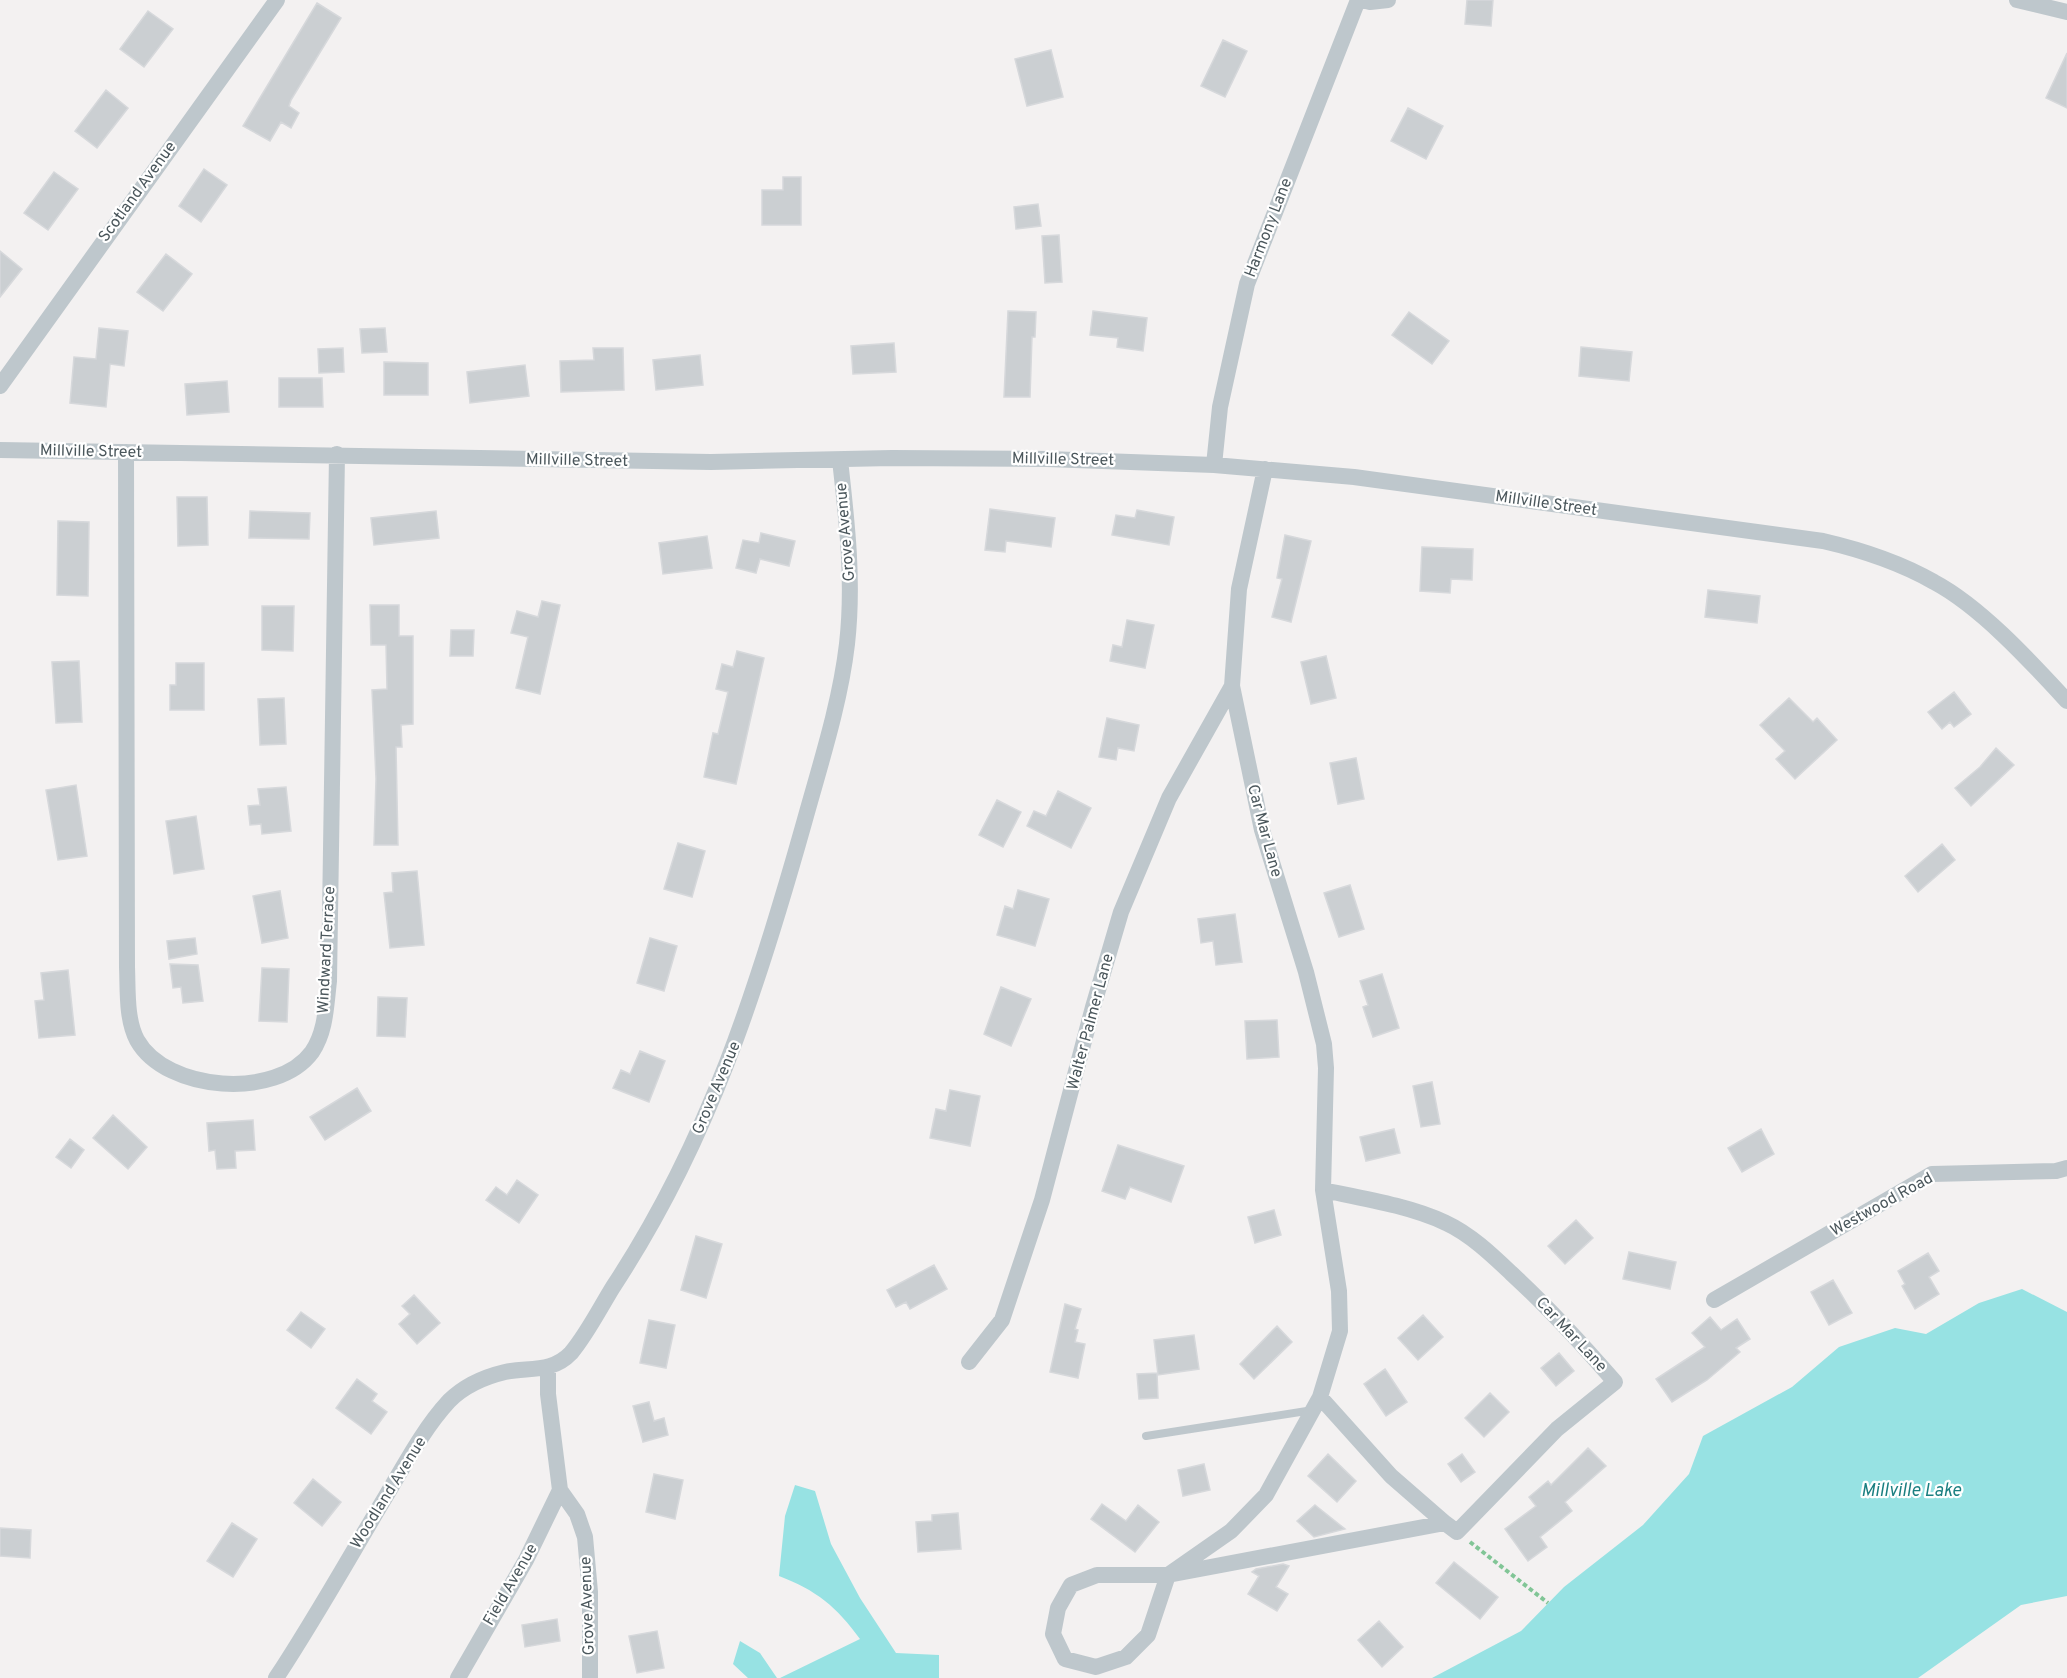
<svg xmlns="http://www.w3.org/2000/svg" width="2067" height="1678" viewBox="0 0 2067 1678" font-family="Overpass,sans-serif">
<style>
.water{fill:#97e2e3}
.building{fill:#cbcfd2;stroke:#d6d8db;stroke-width:1.5}
.lines{fill:none;stroke-linecap:round;stroke-linejoin:round}
.path{stroke:#81c596;stroke-width:4;stroke-dasharray:4.5 3;stroke-linecap:butt}
.lane{stroke:#bec7cc;stroke-width:8}
.street{stroke:#bec7cc;stroke-width:16}
.labels{text-anchor:middle;dominant-baseline:central;stroke-width:4.5;stroke-linejoin:round;paint-order:stroke}
.street-label{font-size:16px;fill:#4b575c;stroke:#fff}
.water-label{font-size:18px;font-style:italic;fill:#1b7f81;stroke:#fff}
</style>
<rect width="100%" height="100%" fill="#f3f1f1"/>
<path class="water" d="M2022,1289L2067,1312V1596L2021,1605L1918,1678H1432L1521,1631L1564,1587L1643,1525L1689,1474L1703,1436L1792,1387L1839,1347L1895,1328L1926,1334L1979,1303Z
M795,1485L815,1491L831,1544L860,1598L896,1653L939,1655V1678H780L860,1639C837,1607 816,1590 779,1576L785,1516Z
M740,1641L760,1653L777,1678H748L733,1664Z"/>
<path class="building" d="M1467,0H1493L1491,26L1465,24Z
M317,3L341,18L291,100L289,106L299,113L291,128L281,122L270,141L243,126Z
M148,11L173,29L144,67L120,49Z
M1223,40L1247,51L1225,97L1201,86Z
M1051,50L1063,97L1027,106L1015,59Z
M2067,53V108L2046,98Z
M106,90L128,108L97,148L75,131Z
M1408,108L1443,126L1426,159L1391,141Z
M204,169L227,185L201,222L179,206Z
M54,172L78,189L48,230L24,213Z
M783,177H801V225H762V190H783Z
M1038,204L1041,226L1016,229L1014,207Z
M1059,235L1062,282L1045,283L1042,236Z
M0,251L22,269L0,297Z
M166,254L192,274L163,311L137,292Z
M1008,311L1036,312L1035,337H1032L1030,397H1004Z
M1093,311L1147,318L1143,351L1117,347L1118,338L1090,335Z
M1409,312L1449,341L1432,364L1392,335Z
M99,328L128,331L124,366L110,364L106,407L70,403L74,357L96,359Z
M385,328L387,352L362,353L360,329Z
M894,343L896,372L853,374L851,346Z
M1581,347L1632,352L1629,381L1579,376Z
M343,348L344,372L319,373L318,349Z
M593,348H623L624,390L561,392L560,361L594,360Z
M700,355L703,385L656,390L653,360Z
M384,362L428,363V395H384Z
M525,365L529,396L470,403L467,372Z
M279,378H322L323,407H279Z
M227,381L229,412L187,415L185,384Z
M177,497H207L208,545L178,546Z
M990,509L1055,518L1051,547L1006,541L1005,552L985,550Z
M1137,510L1174,517L1169,545L1112,535L1116,515L1135,518Z
M250,511L310,513L309,539L249,538Z
M436,511L439,538L374,545L371,518Z
M58,521L89,522L88,596L57,595Z
M761,533L795,541L789,566L760,559L756,573L736,568L743,540L759,543Z
M1285,535L1311,541L1291,622L1272,617L1282,579L1277,578Z
M707,536L712,568L663,574L659,543Z
M1422,547L1473,549L1472,580L1451,579L1450,593L1420,591Z
M1708,590L1760,596L1757,623L1705,617Z
M542,601L560,605L540,694L516,688L528,637L511,633L517,611L538,617Z
M370,605H399V636H413V724L401,725L402,747H396L398,845H374L376,779L372,690L387,689L386,645H371Z
M262,606H294L293,651L262,650Z
M1127,620L1154,625L1145,668L1110,661L1113,645L1122,647Z
M451,630H474L473,656H450Z
M737,651L764,658L736,784L704,777L713,733L718,734L728,692L716,689L722,664L733,667Z
M1326,656L1336,698L1311,704L1301,662Z
M79,661L82,722L56,723L52,662Z
M176,663H204V710H170V685H176Z
M1954,692L1971,714L1954,727L1950,722L1942,729L1928,712Z
M284,698L286,744L260,745L258,699Z
M1789,698L1813,722L1817,718L1837,740L1795,779L1776,759L1785,751L1760,725Z
M1107,718L1139,725L1134,751L1118,748L1116,760L1099,757Z
M1996,748L2014,765L1971,806L1955,788L1980,767Z
M1356,758L1364,799L1338,804L1330,763Z
M76,785L87,856L58,860L46,790Z
M286,787L291,831L262,834L261,824L250,825L248,806L260,805L258,789Z
M1058,791L1091,808L1071,848L1027,826L1034,811L1046,816Z
M997,800L1021,812L1003,847L979,835Z
M196,816L204,869L174,874L166,821Z
M678,843L705,851L692,897L664,889Z
M1942,844L1955,860L1918,892L1905,876Z
M417,871L424,945L390,948L384,893L393,892L392,873Z
M1350,885L1364,929L1339,937L1324,893Z
M1018,890L1049,899L1035,946L997,935L1005,906L1013,909Z
M280,891L288,938L262,943L253,896Z
M1235,914L1242,962L1216,965L1213,941L1201,943L1198,919Z
M195,938L197,954L169,959L167,941Z
M650,938L677,946L664,991L637,983Z
M170,964L198,965L203,1001L183,1003L181,987L173,988Z
M262,968L289,969L287,1022L259,1021Z
M68,970L75,1035L39,1038L35,1001L44,1000L41,973Z
M1382,974L1399,1028L1373,1037L1363,1007L1368,1005L1360,981Z
M1001,987L1031,999L1011,1046L984,1034Z
M378,997L407,998L405,1037L377,1036Z
M1277,1020L1279,1057L1247,1059L1245,1021Z
M640,1051L665,1061L649,1102L613,1088L621,1070L630,1074Z
M1432,1082L1440,1124L1421,1127L1413,1086Z
M357,1088L371,1111L325,1140L310,1117Z
M950,1090L980,1096L970,1146L930,1138L936,1109L946,1111Z
M113,1115L147,1147L128,1169L93,1138Z
M253,1120L255,1150L235,1151L236,1168L217,1169L215,1150L209,1151L207,1123Z
M1394,1129L1400,1153L1366,1161L1360,1137Z
M1761,1129L1774,1154L1742,1172L1728,1148Z
M70,1139L84,1150L71,1168L56,1157Z
M1118,1145L1184,1166L1171,1202L1130,1187L1125,1199L1102,1191Z
M517,1180L538,1195L519,1223L486,1200L496,1187L507,1195Z
M1274,1210L1281,1235L1255,1243L1248,1217Z
M1576,1220L1593,1238L1565,1264L1548,1246Z
M696,1236L722,1244L706,1298L681,1290Z
M1629,1252L1676,1262L1670,1289L1623,1279Z
M1928,1253L1939,1271L1929,1277L1939,1294L1915,1309L1902,1286L1905,1284L1898,1271Z
M934,1265L947,1289L910,1309L906,1302L896,1307L887,1290Z
M1833,1280L1852,1313L1829,1325L1811,1292Z
M414,1295L440,1323L417,1344L399,1324L410,1314L402,1306Z
M1065,1304L1081,1309L1075,1329L1078,1330L1075,1342L1085,1344L1078,1378L1050,1372Z
M301,1312L325,1329L311,1348L287,1330Z
M1423,1315L1443,1337L1418,1360L1398,1338Z
M1710,1317L1721,1330L1737,1319L1750,1339L1736,1348L1740,1352L1707,1380L1672,1402L1656,1379L1705,1347L1692,1333Z
M649,1320L675,1325L666,1368L640,1363Z
M1277,1326L1292,1342L1254,1379L1240,1364Z
M1194,1335L1199,1369L1158,1375L1154,1340Z
M1559,1353L1574,1371L1556,1386L1541,1368Z
M1385,1369L1407,1402L1386,1416L1364,1384Z
M1157,1373L1158,1398L1139,1399L1137,1374Z
M357,1379L377,1394L372,1401L387,1412L371,1434L336,1408Z
M1490,1393L1509,1412L1484,1437L1465,1418Z
M649,1402L654,1421L664,1418L668,1435L643,1442L633,1406Z
M1588,1448L1606,1466L1565,1502L1572,1511L1540,1537L1547,1547L1528,1561L1505,1529L1536,1506L1529,1497L1548,1481L1551,1485Z
M1328,1454L1356,1481L1337,1502L1308,1476Z
M1462,1454L1475,1472L1461,1482L1448,1464Z
M1204,1464L1210,1490L1183,1496L1178,1470Z
M654,1474L683,1480L675,1519L646,1512Z
M313,1479L341,1502L322,1526L294,1503Z
M1102,1504L1126,1521L1138,1505L1159,1522L1135,1552L1091,1519Z
M1315,1505L1345,1529L1314,1537L1297,1521Z
M958,1513L961,1549L918,1552L916,1522L932,1521V1515Z
M232,1523L257,1539L233,1577L207,1561Z
M0,1528L31,1530L30,1558L0,1556Z
M1454,1562L1498,1597L1480,1619L1436,1583Z
M1283,1564L1289,1566L1276,1587L1288,1594L1277,1611L1248,1594L1259,1576L1252,1572L1256,1569Z
M557,1619L560,1641L525,1647L522,1625Z
M1379,1621L1403,1647L1382,1667L1358,1640Z
M657,1631L664,1668L637,1673L629,1636Z"/>
<g class="lines">
<path class="path" d="M1470,1542L1548,1603"/>
<path class="lane" d="M1146,1436L1313,1410"/>
<path class="street" d="M1362,0L1370,2L1388,0
M2017,0L2067,12
M0,386L277,0
M0,450L711,462L892,458L1047,459L1214,465L1354,477L1823,541C1862,550 1899,562 1934,582C1981,607 2031,662 2067,701
M126,452L127,967C128,990 126,1019 137,1040C166,1092 277,1100 312,1052C326,1031 326,1006 329,981L337,454
M1214,465L1220,407L1247,284L1358,0
M1265,469L1239,589L1232,686L1262,830L1306,972L1324,1044L1326,1068L1323,1190L1339,1291L1340,1331L1320,1397L1266,1495L1231,1531L1168,1575L1148,1635L1126,1657L1096,1667L1065,1659L1053,1634L1058,1608L1071,1585L1097,1575H1168L1445,1523L1457,1532L1557,1429L1615,1382C1582,1344 1548,1307 1511,1273C1492,1255 1470,1234 1446,1223C1411,1206 1361,1198 1323,1190
M1714,1300L1932,1174L2056,1171L2067,1168
M969,1362L1002,1320L1042,1200L1093,1007L1121,912L1169,798L1232,686
M548,1369V1394L560,1490L577,1514L585,1537L590,1592V1678
M1320,1397L1391,1476L1445,1523
M276,1678C315,1619 350,1556 386,1496C405,1464 424,1428 449,1401C464,1386 484,1377 505,1372C529,1367 552,1373 571,1353C587,1334 600,1308 613,1287C709,1141 757,990 804,823C820,765 840,704 847,644C854,582 847,522 840,460
M458,1678L526,1560L560,1490"/>
</g>
<g class="labels">
<g class="street-label">
<text transform="translate(138 192) rotate(-54)">Scotland Avenue</text>
<text transform="translate(1269 228) rotate(-69)">Harmony Lane</text>
<text transform="translate(91 452) rotate(1)">Millville Street</text>
<text transform="translate(1063 460) rotate(1)">Millville Street</text>
<text transform="translate(577 461) rotate(1)">Millville Street</text>
<text transform="translate(1546 504) rotate(8)">Millville Street</text>
<text transform="translate(846 532) rotate(-95)">Grove Avenue</text>
<text transform="translate(1264 831) rotate(75)">Car Mar Lane</text>
<text transform="translate(327 950) rotate(-87)">Windward Terrace</text>
<text transform="translate(1091 1022) rotate(-75)">Walter Palmer Lane</text>
<text transform="translate(717 1088) rotate(-67)">Grove Avenue</text>
<text transform="translate(1882 1205) rotate(-29)">Westwood Road</text>
<text transform="translate(1571 1335) rotate(47)">Car Mar Lane</text>
<text transform="translate(389 1493) rotate(-58)">Woodland Avenue</text>
<text transform="translate(511 1585) rotate(-60)">Field Avenue</text>
<text transform="translate(588 1606) rotate(-92)">Grove Avenue</text>
</g>
<g class="water-label">
<text x="1911" y="1491">Millville Lake</text>
</g>
</g>
</svg>
